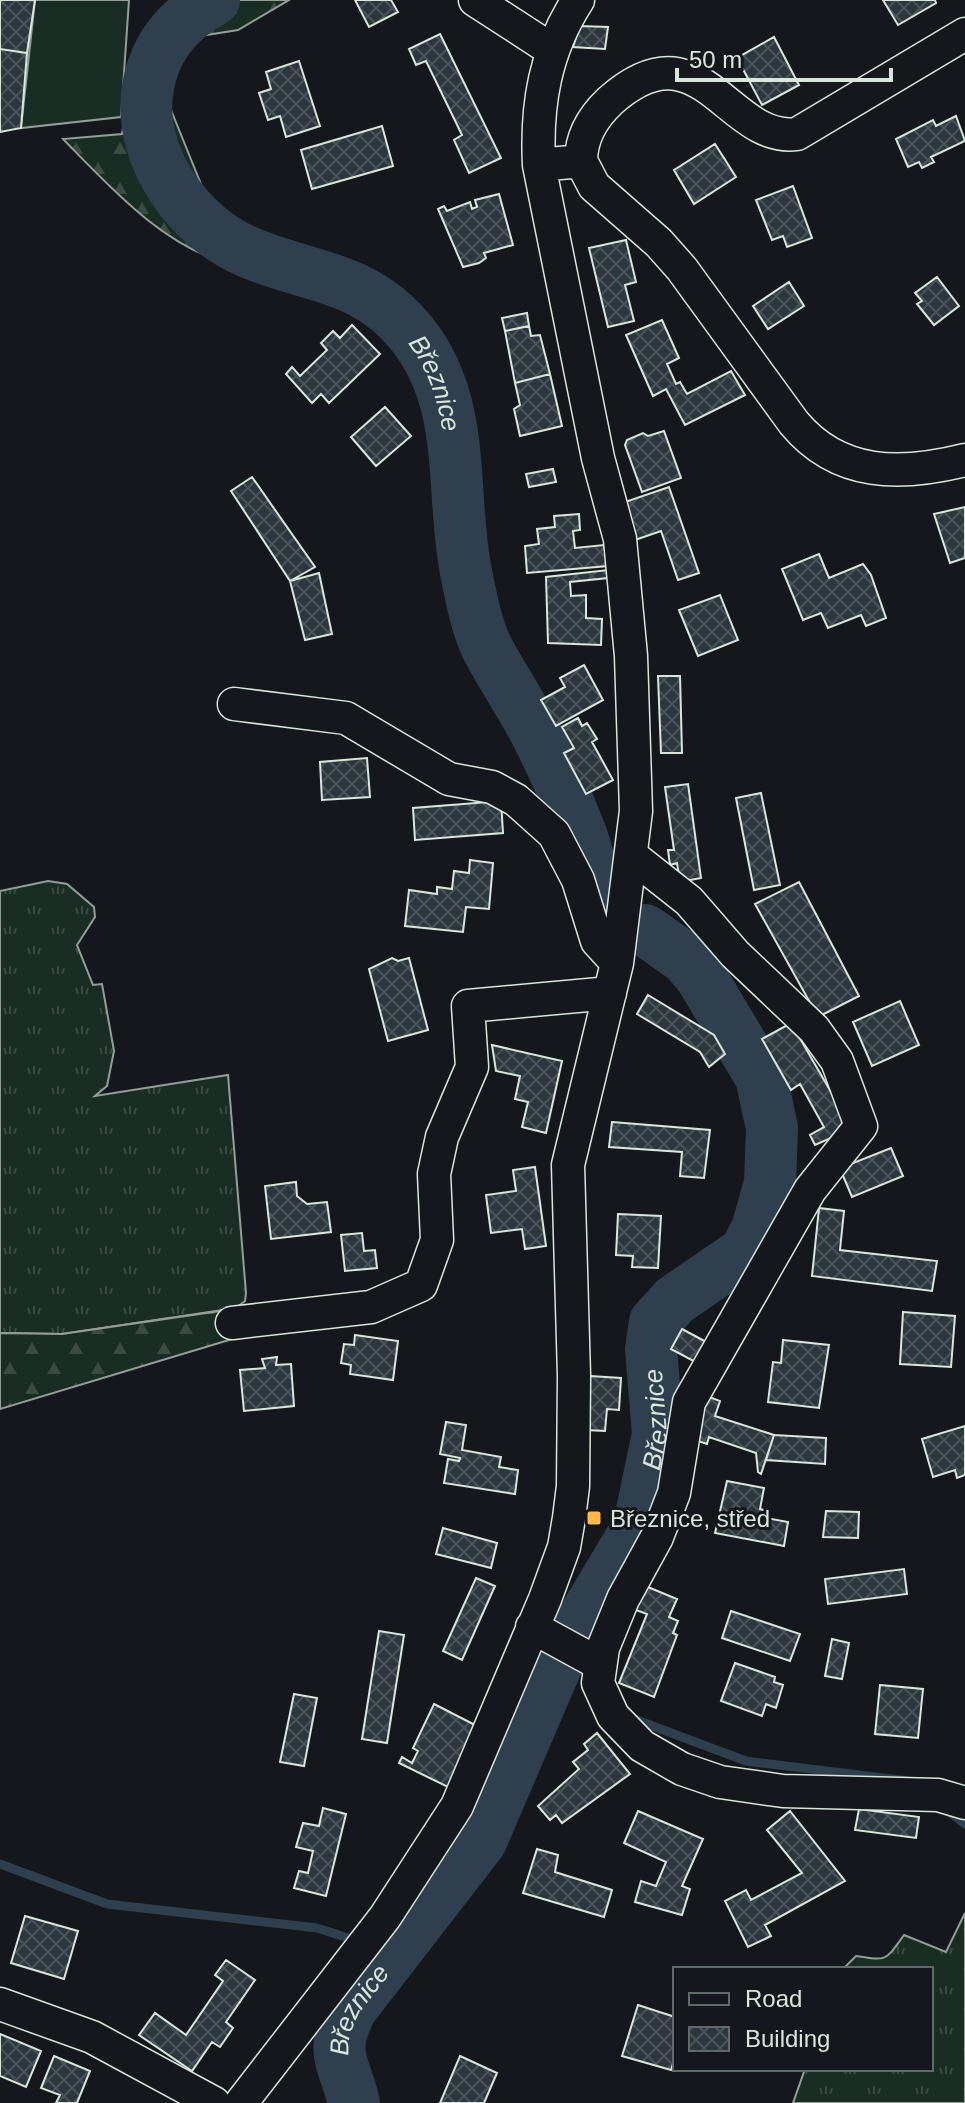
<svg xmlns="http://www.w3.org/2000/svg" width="965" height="2103" viewBox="0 0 965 2103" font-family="Helvetica,sans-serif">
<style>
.grass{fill:url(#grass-tufts);stroke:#939e99;stroke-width:2}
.forest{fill:url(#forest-firs);stroke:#939e99;stroke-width:2}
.garden{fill:#1a2d24;stroke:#939e99;stroke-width:2}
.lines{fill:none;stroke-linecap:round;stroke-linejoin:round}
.stream{stroke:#2f3f4d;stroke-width:9}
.river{stroke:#2f3f4d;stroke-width:52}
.building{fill:url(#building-cross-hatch);stroke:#d8e6dc;stroke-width:2}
.minor-casing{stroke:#d8e6dc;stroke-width:35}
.minor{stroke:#14181c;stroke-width:32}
.poi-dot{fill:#ffb74d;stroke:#14181c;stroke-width:3}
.labels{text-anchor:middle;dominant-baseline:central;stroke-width:6;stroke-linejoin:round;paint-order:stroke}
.poi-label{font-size:24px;fill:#d8e6dc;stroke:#14181c;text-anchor:start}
.water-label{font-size:26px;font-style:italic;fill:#d8e6dc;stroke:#14181c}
</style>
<defs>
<pattern id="grass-tufts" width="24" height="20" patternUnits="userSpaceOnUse" patternTransform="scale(2)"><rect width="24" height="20" fill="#1a2d24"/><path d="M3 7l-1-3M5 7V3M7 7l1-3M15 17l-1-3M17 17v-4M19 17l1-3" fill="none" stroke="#3b4b43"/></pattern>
<pattern id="forest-firs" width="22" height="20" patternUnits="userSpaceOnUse" patternTransform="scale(2)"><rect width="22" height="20" fill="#1a2d24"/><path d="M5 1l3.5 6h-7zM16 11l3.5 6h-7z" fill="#3b4b43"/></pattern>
<pattern id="building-cross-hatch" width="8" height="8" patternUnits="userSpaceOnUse" patternTransform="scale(2)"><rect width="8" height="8" fill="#2c363c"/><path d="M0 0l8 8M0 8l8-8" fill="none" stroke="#4a5358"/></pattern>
</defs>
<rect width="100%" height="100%" fill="#14181c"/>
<path class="grass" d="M48,881L67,884L94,907L95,917L77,945L93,985L102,984L114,1051L107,1086L95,1096L228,1075L246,1293L245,1301L236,1308L62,1334L0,1333V891Z
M965,1913V2103H793L805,2069H931V1969H843L856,1956C888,1961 885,1961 904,1935L946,1952Z"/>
<path class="forest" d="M184,0H289L238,30L182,39L167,100L205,194L251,234L234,264C168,252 109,186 63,139L122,134L132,73L154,27Z
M234,1309L239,1337L0,1409V1333L62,1334Z"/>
<path class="garden" d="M35,0H129L121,117L21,128Z"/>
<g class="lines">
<path class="stream" d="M560,1657L572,1678
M634,1719L746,1761L908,1781
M945,1809L965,1824
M0,1864L107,1904L317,1928L358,1941
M372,1946L392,1953"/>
<g class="river">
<path id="s1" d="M214,0C176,20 152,51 147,94C140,159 189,227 248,252C311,279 365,275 412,334C468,404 450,491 466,572C471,597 476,625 487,648C504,680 525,710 541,743C556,773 570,806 582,837C590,862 595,889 613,909"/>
<path id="s2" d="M354,2103C343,2058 329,2055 351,2009L481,1841L560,1657L639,1525L658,1434L651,1349L655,1322L675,1300L745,1252L757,1229L770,1183L772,1128L761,1077L701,977L686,959L645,930"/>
</g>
</g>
<path class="building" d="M0,0H35L27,53L0,49Z
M355,0H391L398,12L369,27Z
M883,0H935L936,3L898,25Z
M580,26L608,27L605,49L573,47Z
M440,34L501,158L469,173L454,140L462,135L426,61L416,65L409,49Z
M774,37L799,85L762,105L737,58Z
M0,49L27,53L21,128L0,132Z
M299,61L320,126L286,137L280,116L268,120L259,93L271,89L266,72Z
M956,116L965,141L931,157L934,162L922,168L919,162L908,167L896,139L933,120L936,126Z
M382,126L393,166L312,189L301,150Z
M715,144L736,177L694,204L674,170Z
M793,186L812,238L787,247L783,236L772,240L756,200Z
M499,194L513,245L484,253L486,258L479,263L463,267L438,209L444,206L447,211L470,202L472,209L477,207L475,200Z
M626,240L636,282L625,285L634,321L608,327L589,248Z
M937,277L959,306L934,325L917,304L922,301L915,293Z
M789,282L804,306L768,329L753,306Z
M527,313L529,326L505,331L502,318Z
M662,320L679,358L667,364L676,384L680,382L687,394L731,371L745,395L685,425L666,389L653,396L626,335Z
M352,325L380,354L329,403L321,394L312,403L286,374L292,367L300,376L327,350L321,343L333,331L340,338Z
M529,326L531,336L540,335L550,374L515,383L505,331Z
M550,374L562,426L520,436L514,409L520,405L515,383Z
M385,407L411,436L376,466L351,437Z
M664,431L681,478L642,492L625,445L627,440L643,433L648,436Z
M553,469L556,482L529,487L526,474Z
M252,477L315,567L290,581L231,491Z
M669,487L699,573L678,580L661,531L635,540L622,503Z
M965,507V558L950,563L934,514Z
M579,514L580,530L573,531L575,548L604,545L608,566L527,573L525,546L539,544L537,529L555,527L554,516Z
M819,554L829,578L863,564L871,575L886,618L866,626L861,615L828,628L821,613L803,620L782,569Z
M608,570V578L570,582L571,596L586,595V618L602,619L601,645L548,643L546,577Z
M319,573L332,634L305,640L290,581Z
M720,595L738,640L698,656L679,610Z
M584,665L603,700L556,726L541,700L565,687L560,678Z
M658,676H680L682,753H661Z
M578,718L582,726L587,723L597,739L592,742L613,780L586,794L564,753L574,748L562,727Z
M367,758L370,797L322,800L320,762Z
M688,784L701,878L680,882L677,863L670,865L668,850H674L665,787Z
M761,793L780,885L754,890L736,798Z
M501,801L503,833L415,840L413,808Z
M470,860L493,863L489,909L466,907L463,932L405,926L409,890L437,894V887L452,889L454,871L469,873Z
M799,882L859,996L818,1017L755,904Z
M392,958L398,961L409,958L428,1030L388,1041L369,969Z
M648,995L714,1035L725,1054L709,1067L700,1052L637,1014Z
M900,1001L919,1045L872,1066L853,1022Z
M791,1023L849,1123L831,1138L815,1145L810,1135L824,1127L800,1084L791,1090L762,1039Z
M492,1045L562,1061L546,1133L522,1127L528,1102L515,1099L520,1076L496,1071Z
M612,1122L710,1130L704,1178L680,1176L682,1152L609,1147Z
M891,1148L903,1176L852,1197L841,1171L843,1167Z
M535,1167L546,1246L525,1249L522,1229L491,1233L486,1195L516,1191L513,1170Z
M296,1182L297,1196L307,1204L327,1202L331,1232L271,1239L265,1186Z
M819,1208L844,1211L840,1250L937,1261L932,1291L812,1276Z
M618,1214L661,1216L658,1268L632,1267L633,1256L616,1255Z
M362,1233L364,1251L375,1250L377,1268L345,1271L341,1235Z
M903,1312L955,1316L951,1367L900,1364Z
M682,1329L710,1344L699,1364L671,1349Z
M355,1335L398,1341L393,1380L350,1374L351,1365L341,1363L344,1344L354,1345Z
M783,1340L829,1345L819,1408L768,1402L773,1362L781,1363Z
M277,1357L276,1365L291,1364L294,1406L244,1411L240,1370L265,1368L262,1359Z
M590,1376L621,1378L619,1410L607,1409L605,1431L586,1430Z
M704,1395L720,1401L715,1416L774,1435L761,1474L758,1472L756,1453L709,1437L707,1444L689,1438Z
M446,1422L466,1425L462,1450L501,1457L499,1467L518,1470L515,1494L444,1483L448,1459L459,1461L460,1458L440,1454Z
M965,1426V1475L957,1478L955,1470L933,1477L922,1439Z
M774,1435L826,1438L825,1464L766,1460Z
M727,1481L764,1488L760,1509L767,1511L766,1518L788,1522L784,1546L715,1533Z
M826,1511L859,1512L858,1538L823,1537Z
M443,1528L497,1543L491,1568L436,1554Z
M904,1569L907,1594L828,1604L825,1579Z
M476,1578L495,1586L462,1660L443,1651Z
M643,1585L677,1599L669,1617L678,1621L673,1633L677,1635L654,1697L619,1683L647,1614L633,1609Z
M731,1611L800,1634L790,1661L722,1638Z
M379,1631L404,1635L387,1743L362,1739Z
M832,1639L849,1643L842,1679L825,1676Z
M735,1663L775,1677L774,1682L783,1685L776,1708L766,1704L762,1716L721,1701Z
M880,1685L923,1689L918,1738L875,1734Z
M294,1694L317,1698L304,1766L280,1762Z
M434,1704L477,1726L448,1787L399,1763L402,1757L412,1763L418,1751L413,1748Z
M597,1733L630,1774L562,1823L556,1815L550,1820L538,1806L579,1769L573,1762L588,1750L584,1744Z
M323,1808L346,1814L326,1896L294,1888L299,1871L308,1873L313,1851L296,1847L303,1823L319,1826Z
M859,1809L919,1817L916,1838L855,1830Z
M638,1811L703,1839L682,1886L690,1889L682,1915L635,1902L641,1881L656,1886L666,1862L624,1843Z
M790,1811L845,1881L765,1925L771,1936L748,1947L725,1901L746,1890L751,1900L802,1873L767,1830Z
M537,1849L558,1855L555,1872L612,1890L604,1917L523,1893Z
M25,1916L78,1931L64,1979L11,1963Z
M226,1960L255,1980L226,2022L233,2028L220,2047L212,2042L192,2071L139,2035L155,2013L186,2035L223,1981L215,1975Z
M638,2005L675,2017V2058L671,2070L622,2056Z
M0,2034L41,2051L26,2087L0,2076Z
M54,2056L90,2071L77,2103H56L60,2095L41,2088Z
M460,2056L497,2073L484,2103H440Z"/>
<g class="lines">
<defs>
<path id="minor" d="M475,0L552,50
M581,161C581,137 592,118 610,101C701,20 727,143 797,134L965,34
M539,165L581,161L594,186L659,243L682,269L794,423C839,477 901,476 965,460
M234,704L346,718L449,779L492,787L516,800L554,834L578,880L597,941L617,963
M632,856L689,901L735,954L814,1029L837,1061L861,1126L810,1190L689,1402L674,1493L657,1537L623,1599L603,1648L598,1683L613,1716L642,1746L682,1769L720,1782L783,1791L938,1795L965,1803
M232,1323L371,1307L421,1285L437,1240L434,1174L442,1137L472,1067L468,1006L610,993
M532,1627L598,1663
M0,2004L92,2037L214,2103
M241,2103L385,1917L457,1806L545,1599L564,1547L569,1518L573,1486L574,1376L568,1165L617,963L636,811L631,656L620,539L598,458L539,165C536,105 545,51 578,0"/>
</defs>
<use href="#minor" class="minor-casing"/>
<use href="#minor" class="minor"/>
</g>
<rect class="poi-dot" x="586" y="1510" width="16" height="16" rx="4"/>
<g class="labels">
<g class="poi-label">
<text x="610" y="1518">Březnice, střed</text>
</g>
<g class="water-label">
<text stroke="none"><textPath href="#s1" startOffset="562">Březnice</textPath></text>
<text stroke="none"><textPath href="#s2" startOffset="772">Březnice</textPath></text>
<text stroke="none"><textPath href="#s2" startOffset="100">Březnice</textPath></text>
</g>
</g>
<rect x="673" y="1967" width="260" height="104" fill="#14181c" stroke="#626a69" stroke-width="2"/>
<rect x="689" y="1993" width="40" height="12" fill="#14181c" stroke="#626a69" stroke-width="2"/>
<text x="745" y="2007" font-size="24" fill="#d8e6dc">Road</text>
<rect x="689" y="2027" width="40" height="24" fill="url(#building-cross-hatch)" stroke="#626a69" stroke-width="2"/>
<text x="745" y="2047" font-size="24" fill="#d8e6dc">Building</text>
<path d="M677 68v12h214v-12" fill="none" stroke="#d8e6dc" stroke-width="4"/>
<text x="689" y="68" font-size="24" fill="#d8e6dc" stroke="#14181c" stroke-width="6" paint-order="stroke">50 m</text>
</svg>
